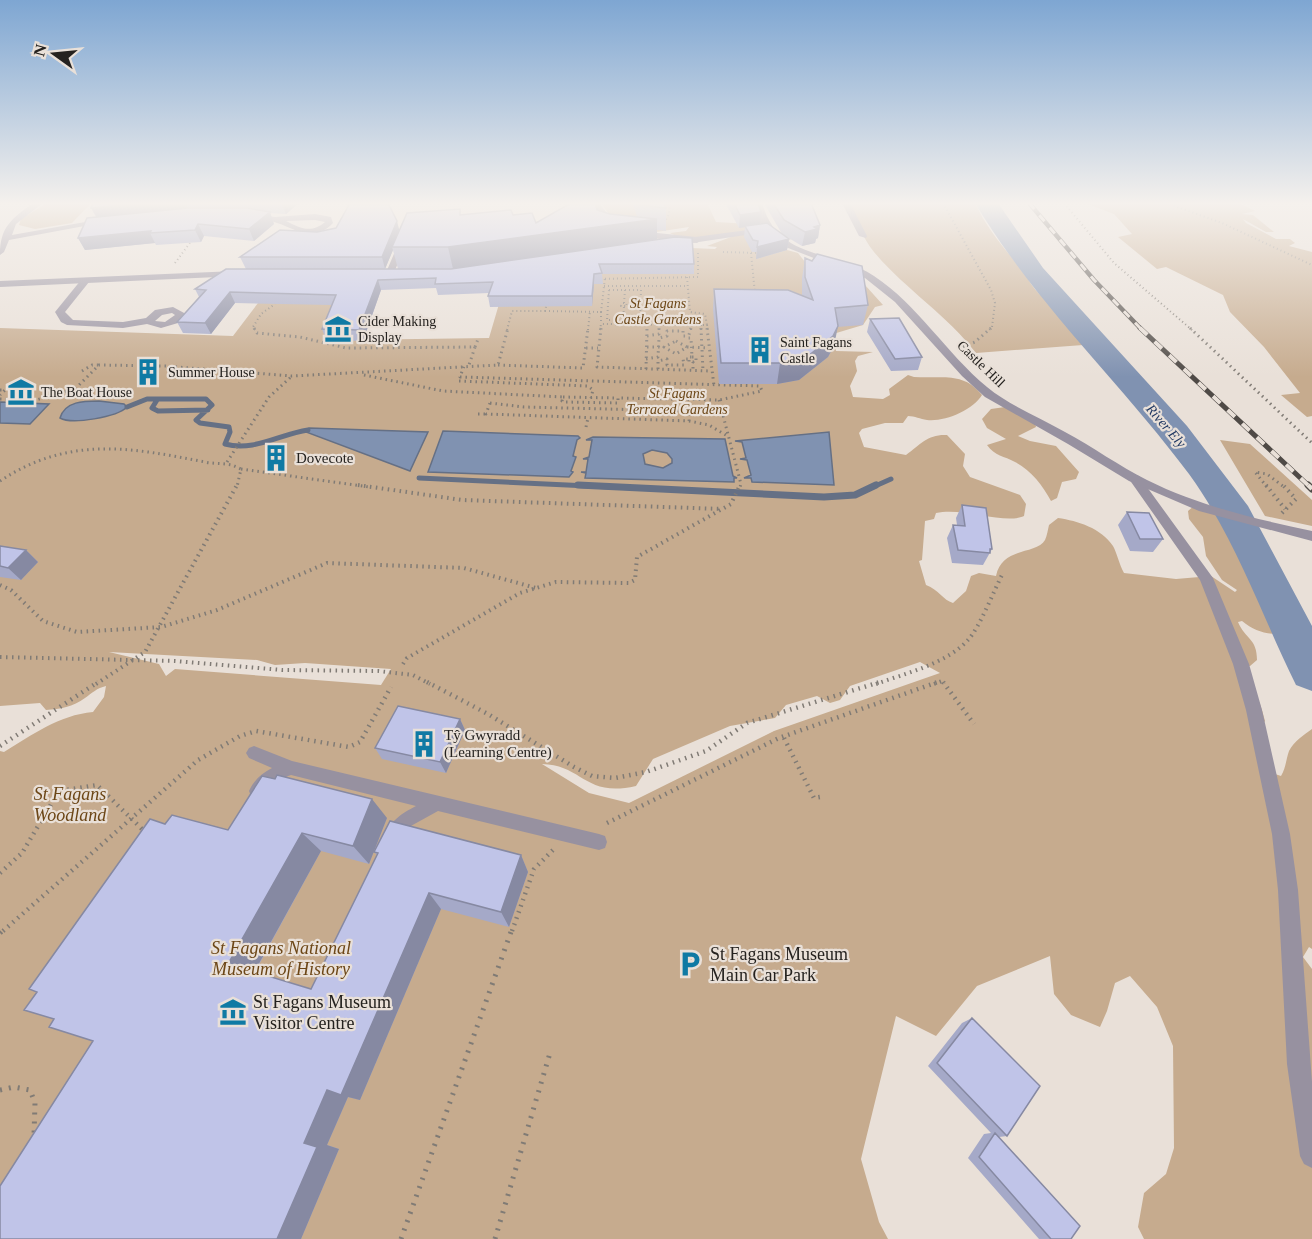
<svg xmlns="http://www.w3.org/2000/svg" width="1312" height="1239" viewBox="0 0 1312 1239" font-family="Georgia,serif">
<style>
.green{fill:#c6ab8e;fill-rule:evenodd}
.water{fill:#8092b1;stroke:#657085;stroke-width:1.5;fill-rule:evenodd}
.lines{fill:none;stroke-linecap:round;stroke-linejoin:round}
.stream-far1{stroke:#657085;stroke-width:5}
.stream{stroke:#657085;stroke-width:7}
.river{fill:#8092b1;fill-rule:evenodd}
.path-far4{stroke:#807b75;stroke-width:2;stroke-dasharray:1 3;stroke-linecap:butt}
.path-far3{stroke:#807b75;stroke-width:3;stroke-dasharray:1.5 4;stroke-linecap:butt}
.path-far2{stroke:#807b75;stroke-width:4;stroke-dasharray:1.5 4.5;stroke-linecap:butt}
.path-far1{stroke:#807b75;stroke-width:4.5;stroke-dasharray:1.5 5;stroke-linecap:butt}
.path{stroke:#807b75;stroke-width:5;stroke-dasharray:2 7;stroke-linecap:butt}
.service{fill:#9791a0;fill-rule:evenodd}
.minor{fill:#9791a0;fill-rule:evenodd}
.tertiary{fill:#9791a0;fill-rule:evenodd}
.rail-far2-casing{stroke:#4f4a46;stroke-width:4.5}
.rail-far1-casing{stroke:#4f4a46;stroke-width:5}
.rail-casing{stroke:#4f4a46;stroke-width:7}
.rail-far2{stroke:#e9e0d8;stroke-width:3;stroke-dasharray:8;stroke-linecap:butt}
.rail-far1{stroke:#e9e0d8;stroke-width:4;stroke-dasharray:10;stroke-linecap:butt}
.rail{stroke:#e9e0d8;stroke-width:4.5;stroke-dasharray:13;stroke-linecap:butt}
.path-bridge{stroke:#807b75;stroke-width:4.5;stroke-dasharray:1.5 5;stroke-linecap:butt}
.wall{fill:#a5a9c8}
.shaded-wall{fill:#8689a2}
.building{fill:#c0c4e8;stroke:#8689a2;stroke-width:1.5}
.labels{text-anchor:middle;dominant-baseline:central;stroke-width:4.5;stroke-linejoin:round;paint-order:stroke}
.far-park-label{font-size:14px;font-style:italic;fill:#6c4616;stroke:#e9e0d8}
.far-poi-label{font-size:14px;fill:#25221f;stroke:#e9e0d8;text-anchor:start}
.far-street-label{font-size:14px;fill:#25221f;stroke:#e9e0d8}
.far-water-label{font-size:14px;font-style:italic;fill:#203862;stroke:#e9e0d8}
.poi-label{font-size:15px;fill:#25221f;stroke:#e9e0d8;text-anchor:start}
.near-park-label{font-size:18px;font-style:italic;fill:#6c4616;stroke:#e9e0d8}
.near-poi-label{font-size:18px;fill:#25221f;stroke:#e9e0d8;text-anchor:start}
</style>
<rect width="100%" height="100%" fill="#e9e0d8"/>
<path class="green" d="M47,203H91L72,223L35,229L19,225L21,219Z
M601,203H707L716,222L751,224L787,250L798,253L805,262L865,285L883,305L875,307L863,325L833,334L836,351L873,352L858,356L855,361L857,371L850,386L853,397L883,399L890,395L889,389L908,375L914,377C942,379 963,371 982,395C973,410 945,422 927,420C920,419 915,416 908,416L903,423H885L862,429L859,433L864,447L906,455C921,444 928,434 947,435L965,454L963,466L970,477L1020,495L1026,504L1024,516C1005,525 964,507 936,513L934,519L925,521L922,560L919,561L926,585C939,590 943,600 953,603L966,591L971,576L979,573L996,576C1002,546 1037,555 1045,540C1047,536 1048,529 1049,525L1058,518C1078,521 1101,528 1113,546C1117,553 1119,564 1124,573L1176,579L1211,576L1235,592L1237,590L1222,580L1206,556L1203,537L1189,519L1188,511L1195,505L1222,517L1253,557L1258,573V591L1284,618L1287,628L1280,634C1265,634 1254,631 1242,621L1238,622C1245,639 1257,638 1257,660L1250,666L1235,668C1253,687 1259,696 1265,721L1255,734L1275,774L1281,776C1286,768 1286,759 1289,751C1294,741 1304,735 1312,729V949L1309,947L1303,957L1312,969V1239H1144L1138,1227L1144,1193L1166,1174L1174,1148L1173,1046L1157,1007L1130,976L1115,983L1107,1011L1100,1027L1071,1015L1054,994L1050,956L977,986L936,1036L896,1016L861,1159L879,1222L888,1239H0V751L4,752C32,735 59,715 93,712L104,697L106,686C97,688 92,693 85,698C73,707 60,709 46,710L40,703L0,706V328L233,336L258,303L367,282L345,340L489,338L499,304L538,285L691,248L715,249L717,247L707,246L731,237L732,234C713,237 688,243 670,233L686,231L689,227L656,232L615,222ZM109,652L257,660L275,665L305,663L391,669L381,685L175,669L166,676L159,664ZM920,662L940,673L774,731L629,803L589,793L542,764C583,765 585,798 636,786L653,759L730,726L775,718L786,705L817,696L830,703L840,700L850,686Z
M848,203H975C986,227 1003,247 1019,266C1028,277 1032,289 1043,297L1083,345L976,353C947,315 905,289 874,252C863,239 856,219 848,203Z
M1085,203H1239L1255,211L1242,214L1253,215L1274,232H1266L1243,219L1246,223L1276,239H1290L1295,243L1289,246L1312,252V416L1307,417L1281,395L1300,393L1264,347L1230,312L1223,295L1166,267L1157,269L1118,237L1132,234L1114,214Z
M1005,407L1035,423L1036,427L1018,436L1030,441L1056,446L1079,472L1076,479L1062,482L1057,498L1051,501C1043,486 1031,470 1015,462C1004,456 995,456 987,445L1006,439L987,428L982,419L991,409Z
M1220,440L1250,444L1312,500V526L1265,516Z"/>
<path class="water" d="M99,401L124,404L127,407C117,417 72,425 60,418C65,401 84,401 99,401Z
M0,402L49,404L30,424L0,423Z
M309,428L428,432L410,471L306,432Z
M443,431L578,436L580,438L577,440L573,456L576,457L571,471L573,472L569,477L428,472Z
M829,432L834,485L752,482L751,478H744L751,475L747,460L740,459L746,458L742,442L735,441Z
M593,437L725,439L733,476L737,478H734V482L585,478L586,473L581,472H586L588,459H583L589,457L592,440H586ZM652,450L667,453L672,459V463L663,468L645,464L643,454Z"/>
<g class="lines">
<path class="stream-far1" d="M157,400L152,408L158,411L208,410
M127,407L147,399H206L212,405L196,420L200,423L229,427L230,432L225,444C254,452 280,434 308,430
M419,478L610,487
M873,487L891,479"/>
<path class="stream" d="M578,485L824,497L855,495L876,485"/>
<path class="river" d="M975,203H998L1043,268L1187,426L1248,506L1312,626V691L1296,685C1261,614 1236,539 1189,474C1119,380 1037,306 975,203Z"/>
<path class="path-far4" d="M943,203L991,290L995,303L992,327L989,330
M1064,203L1114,263L1192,330
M1166,203L1222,223L1312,265
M664,223L669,214L670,203
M723,252L760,253
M751,253L755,294
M175,263L192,240
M687,277L690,312L705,314L707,325
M597,279L698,277V253
M604,286H687
M609,290H641L640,320H607Z
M623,303H626L627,306H621Z
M624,303L625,290
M628,305H640
M545,311L601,312V324
M601,312L605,278
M623,320L624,307
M659,325V330
M691,325V330
M701,325V330
M255,330L253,327L261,314L275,304
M507,330L512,311H545L547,303
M588,330L590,311
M600,330L601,324L707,325L708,330
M647,330V324"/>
<path class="path-far3" d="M254,328L257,333L300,337L346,348L475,347L469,365
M601,328L597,367L711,371
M691,328L688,338H691L692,357H689V362H693V371
M701,328L703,371
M707,328L714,386
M1190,328L1312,443
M647,336L659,334V328
M676,341L687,347L676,354L664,347Z
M475,347L478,339
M647,347H660
M687,347L709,348
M963,347L975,342L991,328
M586,348H598
M692,357H696V362H693
M646,359L658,357L659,338L667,336V331H683V336H688
M498,365L583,368L588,328
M646,369L647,328
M658,369V361L667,359V365H684L683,359H689
M82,371L92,365H99
M364,375L443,391L563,397L562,401L566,402L618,403V398L719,400L762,391L760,386L460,377L464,366
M459,381L588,386L593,390L591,398
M0,390H5L0,395
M563,397L618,398
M0,399L36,400L75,389L99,365L165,366L292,376L498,365L508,328
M719,400L741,484L740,487
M490,403L524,407L690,411L689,421L486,414Z
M478,414H486
M689,421L709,425L729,437
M586,427L588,418
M227,462L269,397L291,377
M241,469L369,487
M0,481C68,436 129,447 205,462C214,464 223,463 232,465L241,469L237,487
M1267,487L1255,472L1267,474L1284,487"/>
<path class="path-far2" d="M358,485L462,500L722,509
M1266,485L1285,509
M1282,513L1296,499L1283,485
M0,585L11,590L43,621L77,632L161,627L217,610L327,563L464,568L536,588
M0,657L175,661L282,670L378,671L413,675L430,684
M403,664L407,658L520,593L556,582L629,583L635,580L637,557L731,504L740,485
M96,684L145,652L237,485
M876,684C906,673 946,664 968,640C980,627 994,590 1003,573
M934,684L942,681L944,684"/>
<path class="path-far1" d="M427,682L488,714L574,767L592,776L615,778L646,772L706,751L747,723L880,682
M943,682L974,724
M784,738L814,798L820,797
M0,746L98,682
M607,823L779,738L938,682
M3,931L198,760L240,736L256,731L349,747L360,742L391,687
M512,931L534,869L553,850"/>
<path class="path" d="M0,933L4,929
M0,1090L14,1087L30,1090L35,1103L34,1135
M401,1239L512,929
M495,1239L550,1053"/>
<path class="service" d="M842,203H850L867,236L866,238L859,236Z
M399,242L406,244L393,275L386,277L385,275Z
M254,746L292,761L599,834L605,836L607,842L605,848L599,850L438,811L409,827L398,843L392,845L386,843L384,837C391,820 401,814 416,806L291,775C275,780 270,793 257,799L251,796L249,791C254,780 262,773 272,768L249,758L246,753L249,748Z"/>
<path class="minor" d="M33,203H43L16,224L12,235L102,219L106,222L9,240L4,252L0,255C0,226 12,219 33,203Z
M591,203H599L616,225L615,227H609Z
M254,214L275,217L315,214L331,217L333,223C312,245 294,227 271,221C264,219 257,220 251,219V215ZM315,220L325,222C311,234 300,228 286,221Z
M637,231L697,237L701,240L697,243L634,236V232Z
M84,279L89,282L65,312L73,320L123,322L146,318L155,310L173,307L186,314L178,323L161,328L147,324L123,328L67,325L61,322L55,312L81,280ZM172,313L175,315L165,322L155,321L162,315Z
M1135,475L1139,476L1213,578L1249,664L1262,710L1290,834L1298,890L1312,1082V1168L1304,1164L1300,1156L1287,1064L1278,890L1272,834L1246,710L1233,664L1200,580L1129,479Z"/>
<path class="tertiary" d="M754,203H762C779,262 832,248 874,276C918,305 946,353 987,387C1010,406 1039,417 1065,432C1093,447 1119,466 1147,480C1199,506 1256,519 1312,531V541L1199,511L1129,481L1068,444L985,397L962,376L895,302L865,278L783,246L766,232L672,246L668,243L672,240L763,228L759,221Z
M236,271L239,272V276L0,287V281Z"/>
<defs>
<path id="rail-far2" d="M1029,203L1094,280L1142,330"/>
<path id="rail-far1" d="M1140,328L1310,487"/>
<path id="rail" d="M1308,485L1312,489"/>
</defs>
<use href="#rail-far2" class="rail-far2-casing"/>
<use href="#rail-far1" class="rail-far1-casing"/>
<use href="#rail" class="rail-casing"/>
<use href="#rail-far2" class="rail-far2"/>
<use href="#rail-far1" class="rail-far1"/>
<use href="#rail" class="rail"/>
<path class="path-bridge" d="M0,873L22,853L59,791L97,785L145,832"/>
</g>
<path class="wall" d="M93,203H299L286,214L270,213L274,224L254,241L204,236L201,242L156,245L155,243L85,250L78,238L96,217L91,208Z
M633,203H664L666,208V231L657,230V240L694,264V274H602L603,284H594L592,306L490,307L488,296L489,293L438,295L436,288L381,290L363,341L326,340L322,329L332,305L235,303L211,334L183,333L177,322L199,297L195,289L398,269L393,250L385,269H246L240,257L317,232L400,230L461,215H513L536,223L597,210L610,214L637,217Z
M715,203H758L760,224L789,239L787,250L756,259L757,252H752L744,237L745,227L739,228L726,204Z
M764,203H811L820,225L818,238L816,239L815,243L802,246L782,234Z
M805,258L868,305L863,325L837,327L834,346L828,357L799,380L777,384H719L713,309L714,289L802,296V278Z
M870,319L922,357L918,370L891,371L867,332Z
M962,505L992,549L983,565L952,563L947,538L953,525H957L956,518Z
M1127,512L1163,539L1153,552L1130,551L1118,525Z
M0,546L26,550L38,562L21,580L0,577Z
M460,719L465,730L446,773L382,759L375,748Z
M387,818L369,864L321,851L255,972L311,989L377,855L374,852L521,855L528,872L509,927L441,909L360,1100L348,1097L327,1145L339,1149L301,1239H0L93,1041L165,824L228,830Z
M972,1018L1007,1136L999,1137L1071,1239H1039L968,1158L984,1134L991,1133L928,1066L962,1023Z"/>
<path class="shaded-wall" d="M140,203H186L189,211L98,219L91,208Z
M281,203H299L286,214Z
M270,212L274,224L254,241L249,229Z
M761,212L760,225L739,228L740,215Z
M657,219V240L453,269L448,247Z
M397,221L400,233L392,247L393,250L385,269L382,257Z
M198,224L204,236L201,242L195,230Z
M820,225L818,238L816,239L815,243L802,246L805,232L814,227Z
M151,231L150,233L155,243L85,250L78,238Z
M789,239L787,250L756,259L757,247Z
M594,274V284L592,306V296Z
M378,280L381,290L363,341L359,330Z
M230,292L235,303L211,334L205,323Z
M838,326L834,346L828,357L799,380L777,384L780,363Z
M26,550L38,562L21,580L8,568Z
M460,719L465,730L446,773L440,762Z
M372,799L387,818L369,864L353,846Z
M302,833L321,851L252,976L228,964Z
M521,855L528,872L509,927L501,912Z
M429,893L441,909L360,1100L348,1097L327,1145L339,1149L301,1239H277L304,1143L327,1090Z"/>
<path class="building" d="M93,203H140L91,208Z
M350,203H388L397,221L382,257H240L280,230L317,232L336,228Z
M571,203H595L597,210L610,214L657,219L448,247H392L407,213L460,209V215L511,210L513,215L532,213L536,223Z
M639,203H664L666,208L640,205Z
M734,203H758L761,212L740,215Z
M773,203H811L820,225L814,227L817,229L805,232L784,220Z
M188,208H247L270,212L249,229L198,224L195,230L150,233L151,231L78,238L87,218Z
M767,223L789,239L757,247L758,241L753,240L745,226Z
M675,237L692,238L694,264H599L602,273L594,274L592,296H488L493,282L435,284L436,278L378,280L359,330L322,329L336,295L230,292L205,323L177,322L206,290L195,289L226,269H451Z
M817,254L862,266L868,305L835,308L838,326L833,336L803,360L780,363H721L714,289L788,290L813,300L805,277V258L812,261Z
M899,318L922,357L895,359L870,319Z
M962,505L986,508L992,549H990V553L958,550L953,525L965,526Z
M1127,512L1149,513L1163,539H1140Z
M0,546L26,550L8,568L0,566Z
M398,706L460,719L440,762L375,748Z
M277,775L372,799L353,846L302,833L228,964L311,989L378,853L374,852L390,821L521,855L501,912L429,893L341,1095L327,1090L304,1143L317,1147L277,1239H0V1186L93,1041L49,1027L54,1019L24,1010L37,992L29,989L150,819L165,824L172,815L228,830L262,776L275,779Z
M972,1018L1040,1086L1007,1136L937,1063Z
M995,1133L1080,1226L1071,1239H1051L979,1157Z"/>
<linearGradient id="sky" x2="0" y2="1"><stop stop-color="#7ea6d2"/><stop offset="0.54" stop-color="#f5f1ed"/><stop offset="1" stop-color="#f5f1ed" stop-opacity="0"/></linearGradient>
<rect width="1312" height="377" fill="url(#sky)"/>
<defs>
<symbol id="museum-bare" viewBox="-9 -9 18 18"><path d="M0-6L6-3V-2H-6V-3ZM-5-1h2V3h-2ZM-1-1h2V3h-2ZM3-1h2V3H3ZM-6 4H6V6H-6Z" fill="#0f7aa4" stroke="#e9e0d8" stroke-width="2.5" paint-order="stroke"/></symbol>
<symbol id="building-bare" viewBox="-9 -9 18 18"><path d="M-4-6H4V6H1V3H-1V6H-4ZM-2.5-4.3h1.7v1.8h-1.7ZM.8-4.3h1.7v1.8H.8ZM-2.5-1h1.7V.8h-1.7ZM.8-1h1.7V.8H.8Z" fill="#0f7aa4" stroke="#e9e0d8" stroke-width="2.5" paint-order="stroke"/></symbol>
<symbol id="parking-bare" viewBox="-9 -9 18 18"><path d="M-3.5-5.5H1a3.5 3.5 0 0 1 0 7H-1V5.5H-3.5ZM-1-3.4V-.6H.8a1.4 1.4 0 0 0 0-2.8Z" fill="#0f7aa4" stroke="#e9e0d8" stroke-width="2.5" paint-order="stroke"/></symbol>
</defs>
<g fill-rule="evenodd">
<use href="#museum-bare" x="319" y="310" width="38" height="38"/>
<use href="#building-bare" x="741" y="331" width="38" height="38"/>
<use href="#building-bare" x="129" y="353" width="38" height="38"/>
<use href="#museum-bare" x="2" y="373" width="38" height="38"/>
<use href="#building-bare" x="257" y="439" width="38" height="38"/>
<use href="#building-bare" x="405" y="725" width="38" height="38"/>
<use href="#parking-bare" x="671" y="945" width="38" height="38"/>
<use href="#museum-bare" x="214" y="993" width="38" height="38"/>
</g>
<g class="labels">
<g class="far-park-label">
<text x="658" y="303">St Fagans<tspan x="658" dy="16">Castle Gardens</tspan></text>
<text x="677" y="393">St Fagans<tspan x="677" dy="16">Terraced Gardens</tspan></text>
</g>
<g class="far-poi-label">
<text x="358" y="321">Cider Making<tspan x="358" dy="16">Display</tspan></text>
<text x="780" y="342">Saint Fagans<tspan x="780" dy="16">Castle</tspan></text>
<text x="168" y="372">Summer House</text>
<text x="41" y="392">The Boat House</text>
</g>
<g class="far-street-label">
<text transform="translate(981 364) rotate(44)">Castle Hill</text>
</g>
<g class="far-water-label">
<text transform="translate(1166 426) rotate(49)">River Ely</text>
</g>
<g class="poi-label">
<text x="296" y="458">Dovecote</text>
<text x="444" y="735">Tŷ Gwyradd<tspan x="444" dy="17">(Learning Centre)</tspan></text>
</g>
<g class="near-park-label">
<text x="70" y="794">St Fagans<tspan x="70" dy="21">Woodland</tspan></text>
<text x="281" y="948">St Fagans National<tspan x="281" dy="21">Museum of History</tspan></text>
</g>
<g class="near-poi-label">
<text x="710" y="954">St Fagans Museum<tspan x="710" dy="21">Main Car Park</tspan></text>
<text x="253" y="1002">St Fagans Museum<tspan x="253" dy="21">Visitor Centre</tspan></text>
</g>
</g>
<g transform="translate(54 54) rotate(285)" stroke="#e9e0d8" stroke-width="4.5" paint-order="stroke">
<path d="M0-4.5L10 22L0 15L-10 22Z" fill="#25221f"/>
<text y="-9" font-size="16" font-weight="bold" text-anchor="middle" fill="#25221f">N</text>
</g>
</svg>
